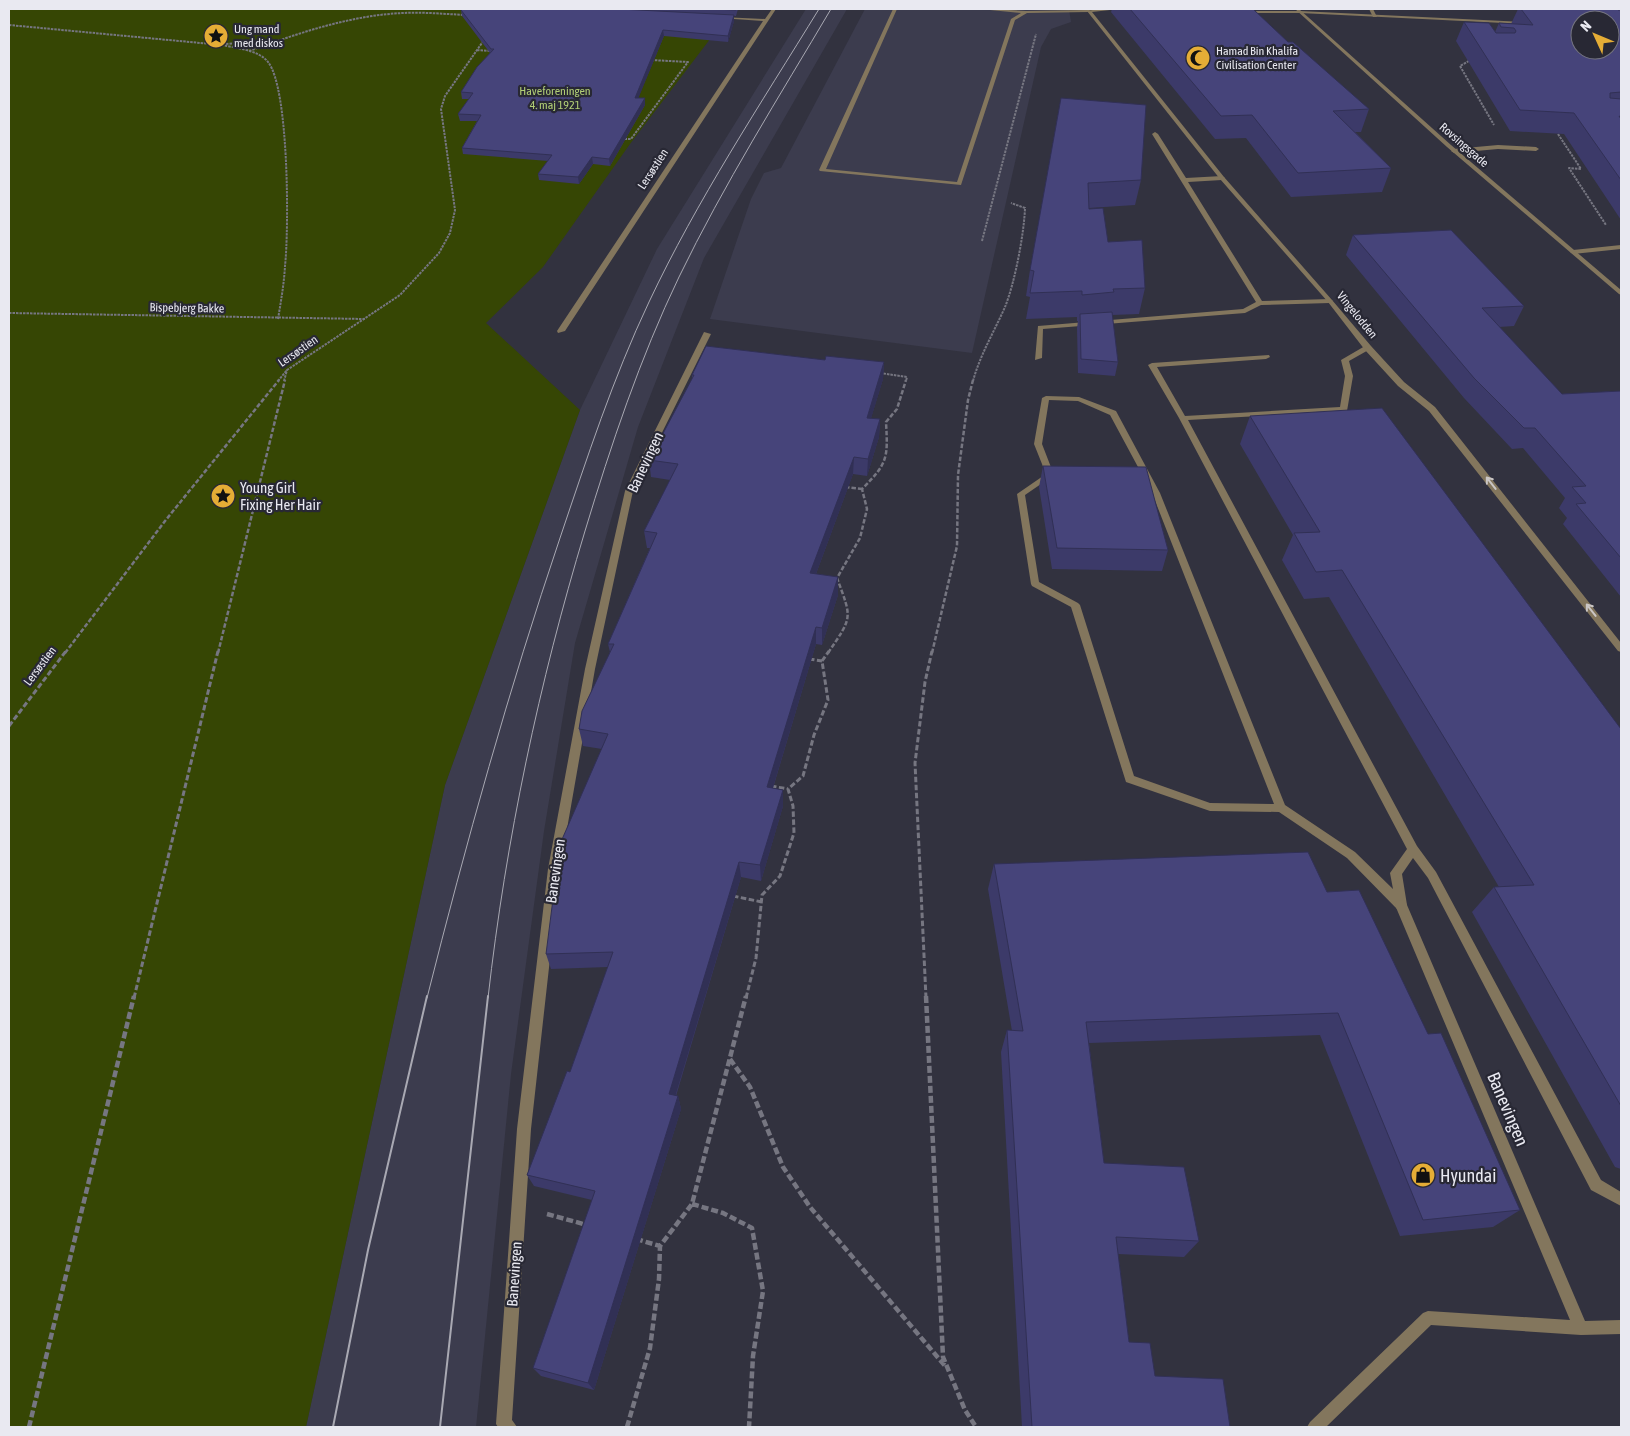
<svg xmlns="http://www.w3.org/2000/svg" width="1630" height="1436" viewBox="0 0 1630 1436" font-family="'Asap Condensed',sans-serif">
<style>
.built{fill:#3c3c4e}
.green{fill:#364604}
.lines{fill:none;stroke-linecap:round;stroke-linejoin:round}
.path-far3{stroke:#767681;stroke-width:2;stroke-dasharray:2.5 1;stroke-linecap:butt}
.path-far2{stroke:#767681;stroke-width:2.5;stroke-dasharray:4.5 2;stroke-linecap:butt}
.path-far1{stroke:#767681;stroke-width:3;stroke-dasharray:5.5 2.5;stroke-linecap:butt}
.path{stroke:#767681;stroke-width:4.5;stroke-dasharray:7 3;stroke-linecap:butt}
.service{fill:#83765d;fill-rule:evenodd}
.minor{fill:#83765d;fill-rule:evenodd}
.tertiary{fill:#83765d;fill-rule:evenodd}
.tram-far1{stroke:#a9a9b3;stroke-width:1}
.tram{stroke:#a9a9b3;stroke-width:2}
.wall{fill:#3c3a69}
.shaded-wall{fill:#313055}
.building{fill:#46447a;stroke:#313055;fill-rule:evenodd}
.oneway{stroke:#cac6c5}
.labels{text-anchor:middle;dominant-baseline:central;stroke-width:4.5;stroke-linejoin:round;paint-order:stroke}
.far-poi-label{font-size:12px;fill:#e9e9f1;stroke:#282834;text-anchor:start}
.far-park-label{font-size:12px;fill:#b2cf76;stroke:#282834}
.far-street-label{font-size:12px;fill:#e9e9f1;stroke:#282834}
.street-label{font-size:15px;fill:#e9e9f1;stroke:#282834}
.poi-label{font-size:15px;fill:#e9e9f1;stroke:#282834;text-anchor:start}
.near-street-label{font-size:18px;fill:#e9e9f1;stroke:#282834}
.near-poi-label{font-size:18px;fill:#e9e9f1;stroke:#282834;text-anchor:start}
</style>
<rect width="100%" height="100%" fill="#32323f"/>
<path class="built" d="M806,9H847L704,258L638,427L575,643L544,831L511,1074L476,1427H306L445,785L580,410L657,249Z
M865,9H1069L1071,22L1051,29L1041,47L972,353L710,319L751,199L764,173L781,168Z"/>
<path class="green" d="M9,9H733L630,144L543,267L486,323L580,410L445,785L306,1427H9Z"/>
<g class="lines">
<path class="path-far3" d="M9,25L222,45C236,48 259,50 268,62C289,88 289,229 285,266C284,284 281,301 278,319
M226,44L275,40
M477,50L492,51
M249,51C299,33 351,15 404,13C424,12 445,14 465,15
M1472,59L1460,66L1494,125
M1558,134L1581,169L1569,168L1606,225
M621,139H631L688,62L651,60
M982,241L1036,34
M9,313L365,319
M880,373L907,377L906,381
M278,381L287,370L400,295L439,253L450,233L455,210L441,109L445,96L484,40
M284,381L287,370
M973,381C980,355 994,332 1005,307C1015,282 1024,234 1025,208L1011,203"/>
<path class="path-far2" d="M845,487L862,489
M65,653L165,521L279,380
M218,653L285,380
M828,653C853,616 852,619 837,578L860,538L867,509L862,489C888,463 888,458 886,422L897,409L906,380
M932,653L957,546L958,475L968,400L973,380"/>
<path class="path-far1" d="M809,659L822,661
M9,726L66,651
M771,786L788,789
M733,896L762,902
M134,998L218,651
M746,998L756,958L762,895L780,876L794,833L793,806L788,789L803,776L814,735L828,700L822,661L829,651
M926,998L915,763L925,682L932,651"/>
<path class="path" d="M926,996L943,1357L965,1410L976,1427
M730,1059L750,1087L783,1167L810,1207L946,1367
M692,1204L723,1213L752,1228L763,1291L753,1356L749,1427
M547,1214L587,1225
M636,1239L660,1246
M29,1427L134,996
M627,1427L650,1348L659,1279L660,1246L692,1204L746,996"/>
<path class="service" d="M772,9H776L565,331L558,333L557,331L763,21L719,18L721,17L765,19Z
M893,9H897L826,169L957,182L1011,19L1021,13L990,10L988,9L1026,11L1089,10L1091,11L1089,12L1027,13L1015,20L961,185L820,171L819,170Z
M1369,9H1373L1377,17H1373Z
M1155,132L1158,134L1186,178L1222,176L1225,178L1222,180L1188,182L1262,301L1330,299L1333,301L1330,303L1261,305L1245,313L1043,329L1042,358L1035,360L1038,326L1243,309L1256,302L1152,134Z
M1498,145L1536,147L1539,149L1536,151L1498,149L1454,153L1451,151L1454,149Z
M1621,245V249L1573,254L1570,252L1573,250Z
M1365,346L1372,348L1349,361L1353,376L1347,411L1188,420L1417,846L1436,872L1601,1180L1621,1192V1206L1591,1190L1428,878L1413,858L1402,874L1407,905L1405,909L1401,910L1397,909L1347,858L1279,812L1210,811L1126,782L1071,607L1032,586L1031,584L1017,494L1046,474L1034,444L1042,398L1046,396L1079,397L1116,411L1160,493L1285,805L1355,852L1393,889L1390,873L1407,849L1179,418L1148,365L1152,363L1269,355L1270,357L1266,359L1157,367L1185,416L1340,407L1345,376L1341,360ZM1049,400L1078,401L1110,415L1152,493L1274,804L1210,803L1134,776L1080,605L1078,603L1039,582L1025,495L1054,475L1042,444Z"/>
<path class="minor" d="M1098,9H1112L1110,10L1092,12L1224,177L1332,300L1371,346L1404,382L1435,407L1621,643V652L1618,651L1429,411L1398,386L1365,350L1328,302L1220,179L1087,11Z
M1242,11H1300L1524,22L1526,23L1524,24L1300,13H1244Z
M704,332L711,334L633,491L595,669L560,869L531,1129L512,1420L517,1427H498L496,1424L517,1129L548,869L585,669L625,491Z
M1401,900L1405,901L1407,905L1585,1321L1621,1320V1334L1581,1335L1431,1325L1326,1427H1307L1310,1422L1423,1313L1428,1311L1570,1320L1395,905L1397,901Z"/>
<path class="tertiary" d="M1295,9H1299L1451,145L1621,290V295L1619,294L1447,147Z"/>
<path class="tram-far1" d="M427,998C466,843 509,689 560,538C587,458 613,378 649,302C697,200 760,105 819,9
M488,998C506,839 539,683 585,531C611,445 640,358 679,277C724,184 779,97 831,9"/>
<path class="tram" d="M333,1427L368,1250L427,996
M440,1427L488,996"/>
</g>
<path class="wall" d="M463,9H738L736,16H734V21L728,42L664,36L638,98L645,105L610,166L593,164L579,184L539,180L538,174L548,161L463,154L462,148L477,121H460L458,114L469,99H462L461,92L490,53L462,16L461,10Z
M1112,9H1253L1288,42L1369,109L1361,132H1355L1391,168L1382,192L1291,197L1246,138L1215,139L1111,12Z
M1518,9H1621V220L1564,134L1510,131L1456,41L1464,22L1495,32L1499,23L1511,24Z
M1061,98L1141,180L1135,205L1089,208V209L1108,242L1145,288L1139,314L1112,315L1118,362L1115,376L1078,373L1077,328L1078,321H1077V317L1026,319L1030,297L1026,296L1030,270Z
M1353,235L1524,306L1514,326L1499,327L1562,394L1621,391V597L1563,524L1567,518L1559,508L1565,498L1523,448L1512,449L1464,398L1346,255Z
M825,360L884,362L883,379L871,418L880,419L879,437L867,476L853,474L816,574L838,577V595L822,645L816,644L773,788L783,806L761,881L741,877L676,1096H678L681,1109L594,1390L541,1376L533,1368L592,1200L534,1186L527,1175L570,1072L608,967L551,969L546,954L602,749L583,746L579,729L610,652L608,644L650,548H647L644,531L670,480L651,477L649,460L692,379V375Z
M1250,416L1621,729V1169L1615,1167L1472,912L1494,887H1499L1329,597L1304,599L1282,560L1293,535L1240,444Z
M1043,466L1168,550L1162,571L1052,569L1039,487Z
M994,864L1327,892L1428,1034L1520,1210L1493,1227L1400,1236L1320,1035L1089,1043L1104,1163L1199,1241L1184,1257L1118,1254L1129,1342L1155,1376L1230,1427H1022L1001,1052L1007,1030L1012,1031L988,889Z"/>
<path class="shaded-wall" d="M734,15V21L728,42V36Z
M663,30L664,36L636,104L635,98Z
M645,98V105L610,166L609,159Z
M592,157L593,164L579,184L578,177Z
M884,362L883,379L866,435L867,418Z
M880,419L879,437L867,476L868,459Z
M854,457L853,474L810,590V573Z
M838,577V595L822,645V628Z
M816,627V644L768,804L767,787Z
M783,790V806L761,881L760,865Z
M739,862L741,877L672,1107L669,1094Z
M678,1096L681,1109L594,1390L588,1383Z"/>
<path class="building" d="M463,9H619L734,15L728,36L663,30L635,98H645L609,159L592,157L578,177L538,174L552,155L462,148L481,115L458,114L473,93L461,92L477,67L494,49H491L461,10Z
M713,9H736V10Z
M1130,9H1253L1288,42H1293L1369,109L1333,111L1391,168L1298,173L1252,115L1221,116Z
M1521,9H1618V10H1621V92L1610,93V98L1621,99V117L1619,116L1621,119V180L1574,113L1520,110L1464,22L1489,23L1496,33H1515L1516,31L1514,28L1501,27L1499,23L1533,25ZM1580,20H1610V50H1580Z
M1061,98L1146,105L1141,180L1088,183L1089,209L1103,208L1108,242L1142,240L1145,288L1113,289L1114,292L1082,295V291L1030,293L1034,271L1030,270Z
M1451,230L1524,306L1482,308L1562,394L1621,391V558L1576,504L1586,503L1572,487L1586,486L1535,428H1524L1474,378L1353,235Z
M1112,312L1118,362L1081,359L1080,314Z
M706,346L825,360L826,356L884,362L867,418L880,419L868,459L854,457L810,573L838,577L822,628L816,627L767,787L783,790L760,865L739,862L669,1094L678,1096L588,1383L533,1368L595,1191L527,1175L567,1071L570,1072L613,952L546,954L560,844L608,734L579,729L582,711L614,644H608L657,533L644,531L678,464L649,460L694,375H692Z
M1382,408L1621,729V1106L1494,887L1534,885L1342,570L1316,572L1294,533L1320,532L1250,416Z
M1043,466L1146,467L1168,550L1057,548Z
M1308,852L1327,892L1359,890L1428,1034L1441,1033L1520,1210L1423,1220L1338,1013L1086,1022L1104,1163L1184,1167L1199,1241L1116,1237L1129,1342L1150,1343L1155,1376L1223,1379L1230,1427H1032L1007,1030L1023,1031L994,864Z"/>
<defs><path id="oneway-shaft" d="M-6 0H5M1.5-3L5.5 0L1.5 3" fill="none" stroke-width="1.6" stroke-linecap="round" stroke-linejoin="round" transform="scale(1.25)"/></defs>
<g class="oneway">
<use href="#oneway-shaft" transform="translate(1491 483) rotate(-128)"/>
<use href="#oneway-shaft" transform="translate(1591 610) rotate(-128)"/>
</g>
<defs>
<symbol id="sight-disc" viewBox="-11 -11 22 22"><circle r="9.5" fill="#e5ad36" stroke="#282834"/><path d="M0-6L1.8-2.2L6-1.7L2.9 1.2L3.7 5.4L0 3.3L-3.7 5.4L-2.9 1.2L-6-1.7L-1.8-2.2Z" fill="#111"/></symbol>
<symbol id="mosque-disc" viewBox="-11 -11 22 22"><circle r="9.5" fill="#e5ad36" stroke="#282834"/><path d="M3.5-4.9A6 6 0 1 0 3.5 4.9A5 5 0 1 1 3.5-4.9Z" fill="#111"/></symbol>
<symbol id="shop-disc" viewBox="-11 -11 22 22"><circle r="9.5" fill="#e5ad36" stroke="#282834"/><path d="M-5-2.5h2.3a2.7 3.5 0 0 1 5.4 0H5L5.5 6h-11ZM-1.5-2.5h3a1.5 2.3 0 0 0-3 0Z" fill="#111"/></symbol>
</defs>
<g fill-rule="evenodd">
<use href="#sight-disc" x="202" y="22" width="28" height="28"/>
<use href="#mosque-disc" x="1184" y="44" width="28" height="28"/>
<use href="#sight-disc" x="209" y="482" width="28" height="28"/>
<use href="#shop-disc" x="1409" y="1161" width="28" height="28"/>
</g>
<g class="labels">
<g class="far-poi-label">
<text x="234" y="29">Ung mand<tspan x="234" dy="14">med diskos</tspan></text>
<text x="1216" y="51">Hamad Bin Khalifa<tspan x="1216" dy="14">Civilisation Center</tspan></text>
</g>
<g class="far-park-label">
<text x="555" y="91">Haveforeningen<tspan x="555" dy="14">4. maj 1921</tspan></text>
</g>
<g class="far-street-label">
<text transform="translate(1464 145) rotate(41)">Rovsingsgade</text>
<text transform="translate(653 169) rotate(-57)">Lersøstien</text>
<text transform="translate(187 308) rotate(1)">Bispebjerg Bakke</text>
<text transform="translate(1357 315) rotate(51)">Vingelodden</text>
<text transform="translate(298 351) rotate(-35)">Lersøstien</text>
<text transform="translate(40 666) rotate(-53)">Lersøstien</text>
</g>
<g class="street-label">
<text transform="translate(645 462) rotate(-65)">Banevingen</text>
<text transform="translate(555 871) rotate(-82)">Banevingen</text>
<text transform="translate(514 1274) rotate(-86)">Banevingen</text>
</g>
<g class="poi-label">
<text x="240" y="487">Young Girl<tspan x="240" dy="17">Fixing Her Hair</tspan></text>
</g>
<g class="near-street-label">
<text transform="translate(1508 1109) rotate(67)">Banevingen</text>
</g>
<g class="near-poi-label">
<text x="1440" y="1175">Hyundai</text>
</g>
</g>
<rect width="1630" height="1436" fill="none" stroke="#e9e9f1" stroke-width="20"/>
<g transform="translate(1595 35) rotate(314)"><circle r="24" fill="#282834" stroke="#757580"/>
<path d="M0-4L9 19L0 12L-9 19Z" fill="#e5ad36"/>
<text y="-8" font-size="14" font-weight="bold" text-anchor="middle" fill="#e9e9f1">N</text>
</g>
</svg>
